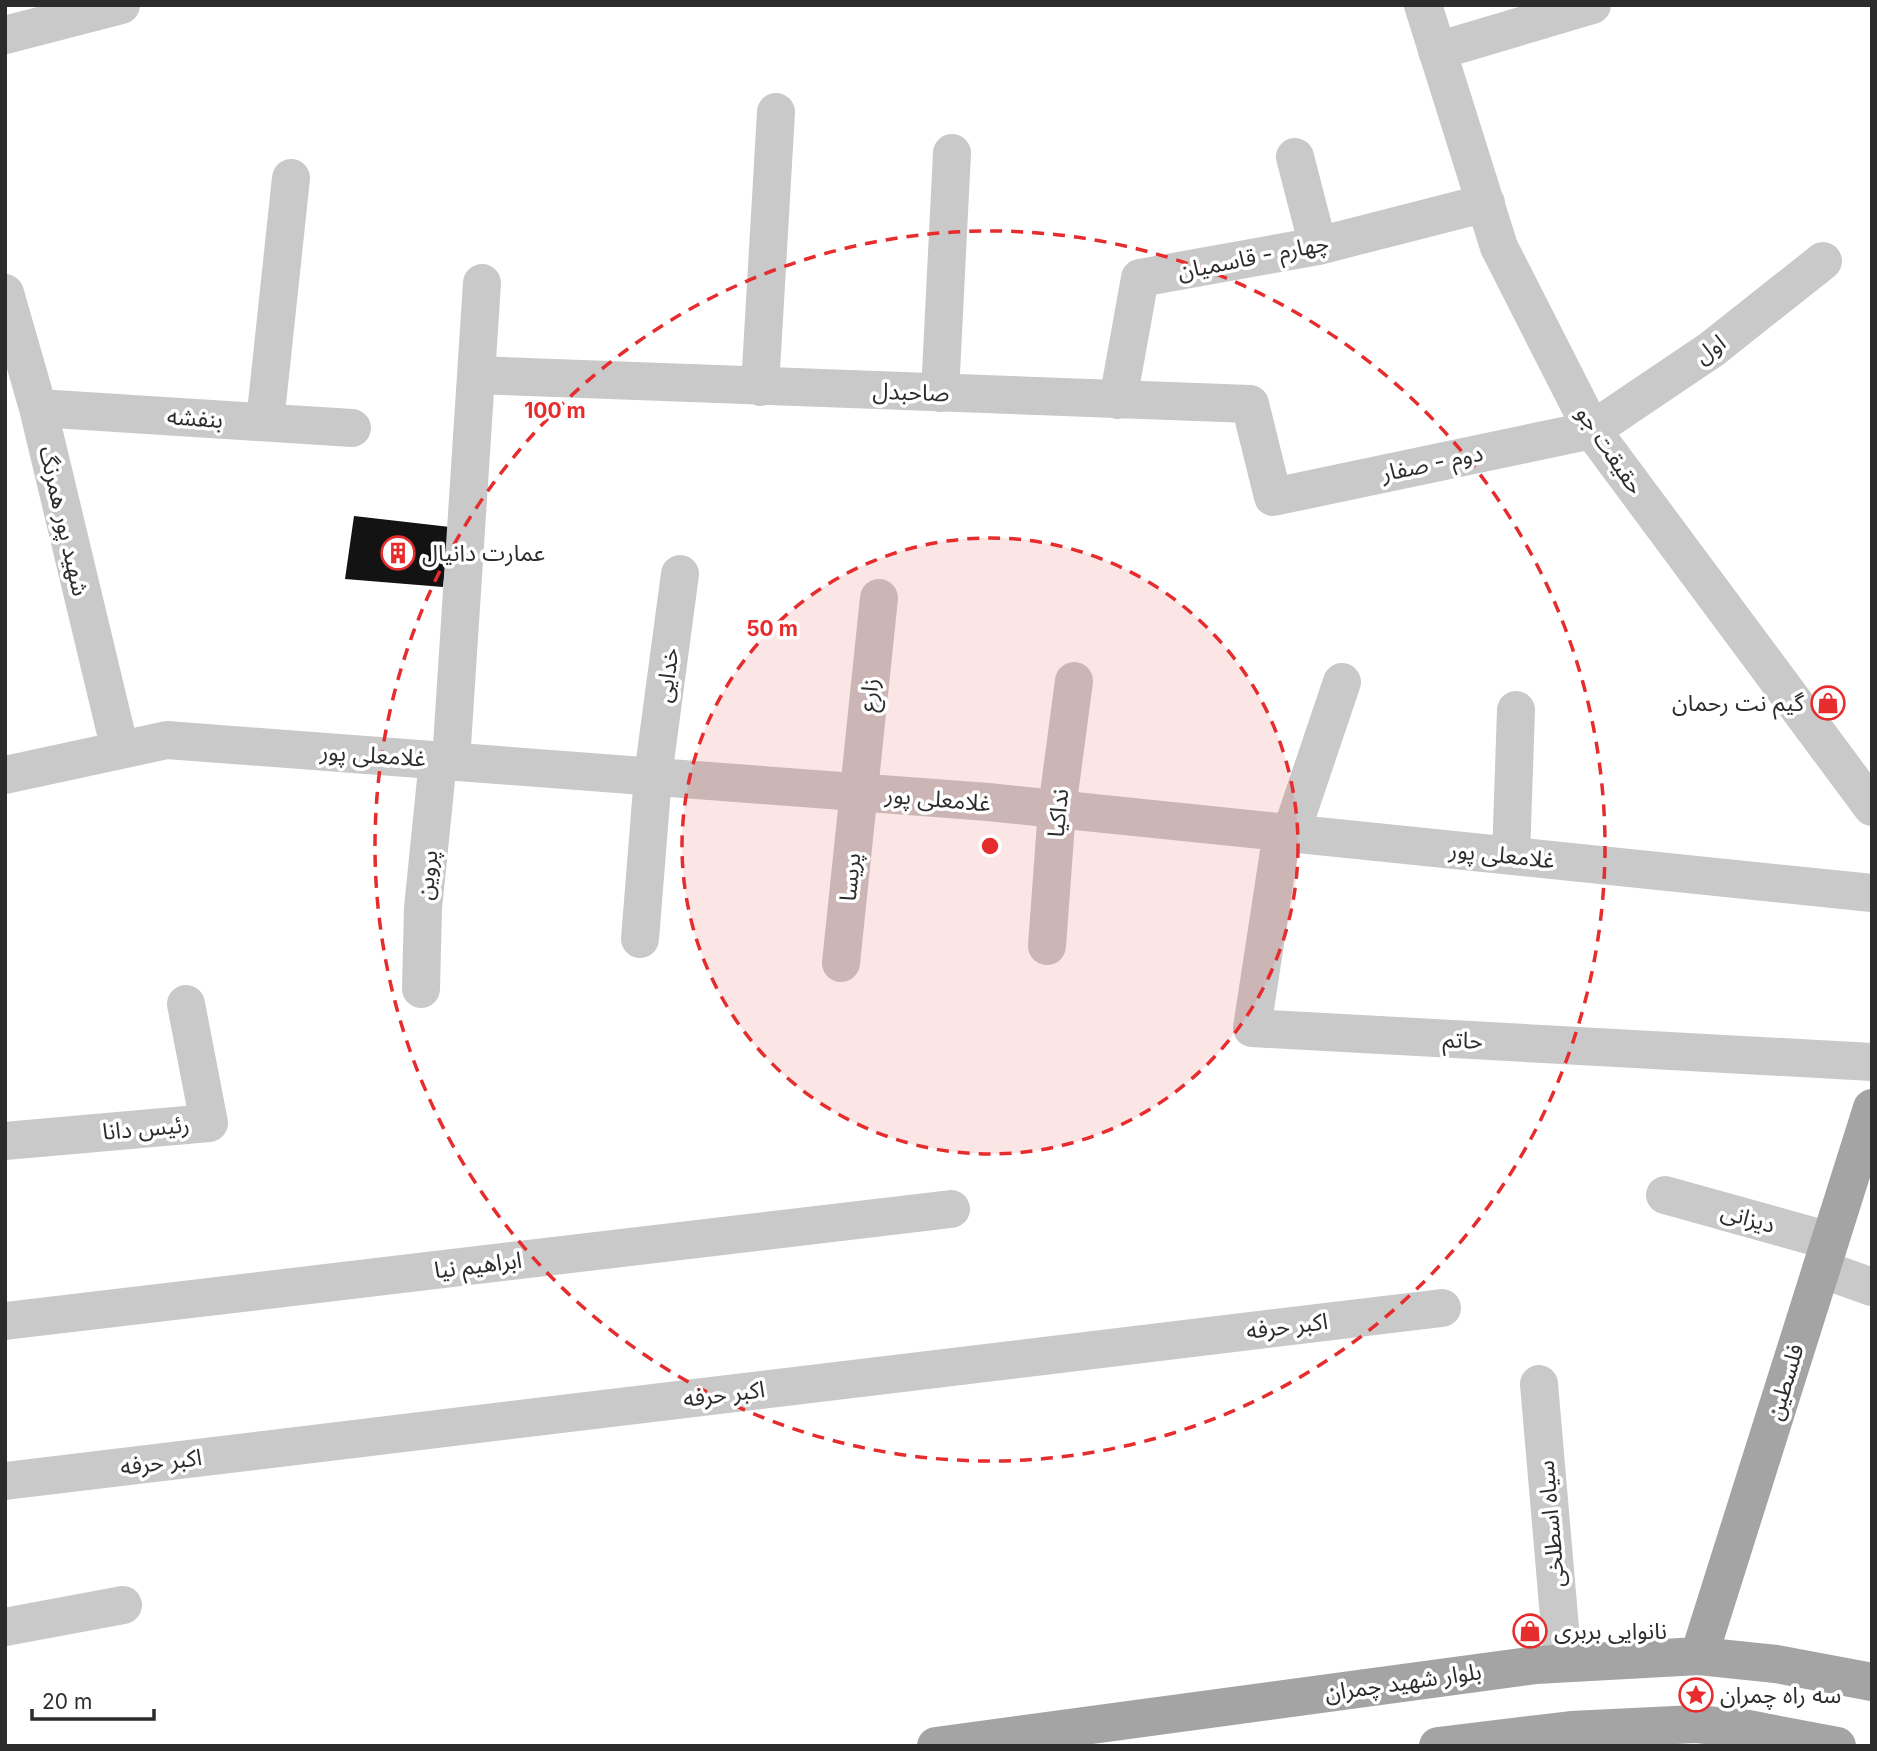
<svg xmlns="http://www.w3.org/2000/svg" width="1877" height="1751" viewBox="0 0 1877 1751" font-family="Inter,'Noto Sans Arabic',sans-serif">
<style>
.building{fill:#131313}
.lines{fill:none;stroke-linecap:round;stroke-linejoin:round}
.minor{stroke:#c9c9c9;stroke-width:38}
.major{stroke:#a4a4a4;stroke-width:38}
.ring{fill:none;stroke:#e62c2d;stroke-width:3.5;stroke-dasharray:12 9}
.labels{text-anchor:middle;dominant-baseline:central;stroke-width:7;stroke-linejoin:round;paint-order:stroke}
.street-label{font-size:23px;fill:#2c2c2c;stroke:#fff}
.poi-label{font-size:23px;fill:#2c2c2c;stroke:#fff;text-anchor:start}
.centre{fill:#e62c2d;stroke:#fff;stroke-width:3.5}
.ring-label{font-size:21px;text-anchor:middle;font-weight:bold;fill:#e62c2d;stroke:#fff;stroke-width:7;stroke-linejoin:round;paint-order:stroke}
</style>
<rect width="100%" height="100%" fill="#fff"/>
<path class="building" d="M354,516L450,527L443,587L345,579Z"/>
<g class="lines">
<path class="minor" d="M1423,5L1499,247L1592,430L1872,807
M5,35L121,5
M1437,51L1592,5
M1295,157L1318,246
M5,293L38,408L120,750
M477,375L1250,404L1273,497L1592,430L1712,349L1823,261
M760,387L776,112
M940,393L952,153
M1118,400L1140,278L1318,246L1486,203
M38,408L352,428
M265,422L291,178
M451,761L482,283
M5,775L167,740L988,802L1872,893
M1282,832L1252,1028L1872,1062
M1291,833L1342,682
M1511,856L1516,710
M640,939L653,776L680,574
M1047,946L1057,809L1074,681
M841,963L879,598
M421,989L423,908L438,760
M5,1141L209,1123L186,1004
M1665,1195L1830,1241
M1821,1269L1872,1287
M5,1321L951,1209
M1539,1384L1563,1663
M5,1481L1442,1308
M5,1627L123,1605"/>
<path class="major" d="M1699,1656L1872,1108
M936,1746L1536,1665L1699,1656L1776,1664L1872,1682
M1438,1746L1571,1730L1696,1724L1748,1729L1837,1746"/>
</g>
<circle cx="990" cy="846" r="308" fill="#e62c2d" fill-opacity=".12"/>
<g class="ring">
<circle cx="990" cy="846" r="308"/>
<circle cx="990" cy="846" r="615"/>
</g>
<defs>
<symbol id="building-ring" viewBox="-11 -11 22 22"><circle r="9.5" fill="#fff" stroke="#e62c2d" stroke-width="1.5"/><path d="M-4-6H4V6H1V3H-1V6H-4ZM-2.5-4.3h1.7v1.8h-1.7ZM.8-4.3h1.7v1.8H.8ZM-2.5-1h1.7V.8h-1.7ZM.8-1h1.7V.8H.8Z" fill="#e62c2d"/></symbol>
<symbol id="shop-ring" viewBox="-11 -11 22 22"><circle r="9.5" fill="#fff" stroke="#e62c2d" stroke-width="1.5"/><path d="M-5-2.5h2.3a2.7 3.5 0 0 1 5.4 0H5L5.5 6h-11ZM-1.5-2.5h3a1.5 2.3 0 0 0-3 0Z" fill="#e62c2d"/></symbol>
<symbol id="sight-ring" viewBox="-11 -11 22 22"><circle r="9.5" fill="#fff" stroke="#e62c2d" stroke-width="1.5"/><path d="M0-6L1.8-2.2L6-1.7L2.9 1.2L3.7 5.4L0 3.3L-3.7 5.4L-2.9 1.2L-6-1.7L-1.8-2.2Z" fill="#e62c2d"/></symbol>
</defs>
<g fill-rule="evenodd">
<use href="#building-ring" x="379" y="534" width="38" height="38"/>
<use href="#shop-ring" x="1809" y="684" width="38" height="38"/>
<use href="#shop-ring" x="1511" y="1612" width="38" height="38"/>
<use href="#sight-ring" x="1677" y="1676" width="38" height="38"/>
</g>
<g class="labels">
<g class="street-label">
<text transform="translate(1253 257) rotate(-11)">چهارم - قاسمیان</text>
<text transform="translate(1710 349) rotate(-36)">اول</text>
<text transform="translate(911 392) rotate(2)">صاحبدل</text>
<text transform="translate(195 418) rotate(4)">بنفشه</text>
<text transform="translate(1610 450) rotate(56)">حقیقت جو</text>
<text transform="translate(1432 463) rotate(-12)">دوم - صفار</text>
<text transform="translate(64 521) rotate(77)">شهید پور همرنگ</text>
<text transform="translate(667 675) rotate(-82)">خدایی</text>
<text transform="translate(869 695) rotate(-84)">زارع</text>
<text transform="translate(373 755) rotate(4)">غلامعلی پور</text>
<text transform="translate(938 799) rotate(5)">غلامعلی پور</text>
<text transform="translate(1058 813) rotate(-84)">نداکیا</text>
<text transform="translate(1502 855) rotate(6)">غلامعلی پور</text>
<text transform="translate(427 875) rotate(-84)">پروین</text>
<text transform="translate(850 877) rotate(-84)">پریسا</text>
<text transform="translate(1463 1040) rotate(3)">حاتم</text>
<text transform="translate(146 1128) rotate(-5)">رئیس دانا</text>
<text transform="translate(1748 1218) rotate(16)">دیزانی</text>
<text transform="translate(478 1265) rotate(-7)">ابراهیم نیا</text>
<text transform="translate(1287 1326) rotate(-7)">اکبر حرفه</text>
<text transform="translate(1785 1382) rotate(-73)">فلسطین</text>
<text transform="translate(724 1394) rotate(-7)">اکبر حرفه</text>
<text transform="translate(161 1462) rotate(-7)">اکبر حرفه</text>
<text transform="translate(1551 1524) rotate(-95)">سیاه اسطلخی</text>
<text transform="translate(1403 1682) rotate(-8)">بلوار شهید چمران</text>
</g>
<g class="poi-label">
<text x="422" y="553">عمارت دانیال</text>
<text x="1804" y="703" text-anchor="end">گیم نت رحمان</text>
<text x="1554" y="1631">نانوایی بربری</text>
<text x="1720" y="1695">سه راه چمران</text>
</g>
</g>
<circle cx="990" cy="846" r="10" class="centre"/>
<g class="ring-label">
<text x="555" y="418">100 m</text>
<text x="772" y="636">50 m</text>
</g>
<rect width="1877" height="1751" fill="none" stroke="#2c2c2c" stroke-width="14"/>
<path d="M32 1709v10h122v-10" fill="none" stroke="#2c2c2c" stroke-width="3.5"/>
<text x="42" y="1709" font-size="21" fill="#2c2c2c" stroke="#ffffff" stroke-width="5" paint-order="stroke">20 m</text>
</svg>
